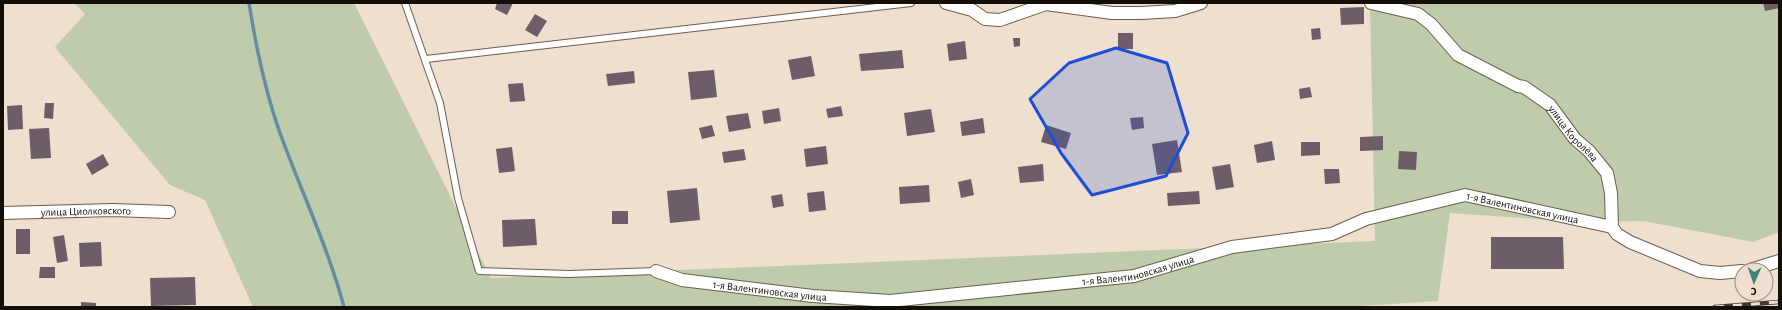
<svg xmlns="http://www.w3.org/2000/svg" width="1782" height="310" viewBox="0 0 1782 310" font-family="'Alegreya Sans',sans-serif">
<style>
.green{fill:#beccab}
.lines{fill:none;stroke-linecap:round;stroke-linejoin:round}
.stream{stroke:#668ca1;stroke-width:3.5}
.building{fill:#6d5d69}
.lane-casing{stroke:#6b5e4f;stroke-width:8}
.street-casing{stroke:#6b5e4f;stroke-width:14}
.lane{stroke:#fff;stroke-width:6}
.street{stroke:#fff;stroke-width:12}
.rail-casing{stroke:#423a32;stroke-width:4.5}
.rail{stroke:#efdfce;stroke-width:3;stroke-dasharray:9;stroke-linecap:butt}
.marked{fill:#1d4ed8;fill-opacity:0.2;stroke:#1d4ed8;stroke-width:3;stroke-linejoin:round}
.labels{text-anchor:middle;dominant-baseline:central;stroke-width:3;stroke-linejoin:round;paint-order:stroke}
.street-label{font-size:11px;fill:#130e08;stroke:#efdfce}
</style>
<rect width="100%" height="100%" fill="#efdfce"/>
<path class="green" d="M74,3H354L491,278L1375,241L1370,3H1779V232L1753,242L1644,221L1579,222L1450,213L1438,301L1344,307H253L205,200L170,185L55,47L85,14Z"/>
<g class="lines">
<path class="stream" d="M249,3C256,47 265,91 280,133C301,191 328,247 344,307"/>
</g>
<path class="building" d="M497,3H513L507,15L495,9Z
M1763,3H1779V8L1765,11Z
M1364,7V24L1341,25L1340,8Z
M535,14L547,21L537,37L525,30Z
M1320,28L1321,39L1312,40L1311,29Z
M1118,33H1133V49H1118Z
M1013,38H1020V46L1014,47Z
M965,41L967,59L949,61L947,44Z
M902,50L904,68L861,71L859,54Z
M811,56L815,76L792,80L788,60Z
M714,70L717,97L691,100L688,72Z
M634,71L635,83L608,86L606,74Z
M523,83L525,101L510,102L508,84Z
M1310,87L1312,97L1300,99L1299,89Z
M45,103H54L53,119L44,118Z
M22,105L23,129L8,130L7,106Z
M841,106L843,116L828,118L826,109Z
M779,108L781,121L764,124L762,111Z
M931,109L935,132L907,136L904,113Z
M748,113L751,128L729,132L726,116Z
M1143,117L1144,128L1132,130L1130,118Z
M983,118L985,133L962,136L960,122Z
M712,125L715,136L702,139L699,128Z
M1046,125L1071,133L1066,149L1041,142Z
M49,128L51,158L31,159L29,129Z
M1383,136V150L1360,151V137Z
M1177,140L1182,172L1157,175L1152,144Z
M1272,141L1275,160L1257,163L1254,145Z
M1301,142H1320V155L1301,156Z
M826,146L828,164L806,167L804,149Z
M512,147L515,171L499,173L496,149Z
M744,149L746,160L724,163L722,152Z
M1399,151L1417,152L1416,170L1398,169Z
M103,154L109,165L92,175L86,164Z
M1043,164L1044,181L1020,183L1018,167Z
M1230,164L1234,187L1216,190L1212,167Z
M1324,169H1339L1340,183L1325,184Z
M971,179L974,195L961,198L958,182Z
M929,185L930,202L900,204L899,187Z
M697,188L700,220L670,223L667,191Z
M824,191L826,210L809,212L807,193Z
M1199,191L1200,204L1168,206L1167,193Z
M782,194L784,206L773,208L771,196Z
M612,211H628V224H612Z
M535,219L537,245L503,247L502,220Z
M16,229H30V254H16Z
M64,235L68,261L57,263L53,237Z
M1491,237H1563L1564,269H1491Z
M101,242L102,266L80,267L79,243Z
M40,267H55V278H39Z
M195,277L196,305L151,306L150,278Z
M81,302L96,303V307H81Z"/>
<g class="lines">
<defs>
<path id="lane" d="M405,3L440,103L458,198L479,271L569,274L656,271
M426,59L911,3"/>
<g id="street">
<path d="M946,3L972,10L985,19L1000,20L1046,4L1112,13H1141L1175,11L1201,3"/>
<path id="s1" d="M1371,3L1418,14L1431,24L1458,55L1518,86L1524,87L1550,105L1575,139L1589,151L1607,173L1611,193L1612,227L1617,234L1630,242L1700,271L1720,273L1742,271"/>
<path id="s2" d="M3,213L113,210L169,212"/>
<path d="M1750,270L1779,261"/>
<path id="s3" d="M656,271L682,280L813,296L890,301L1134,276L1232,247L1332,234L1366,219L1465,195L1612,227"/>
</g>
</defs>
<use href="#lane" class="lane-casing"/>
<use href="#street" class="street-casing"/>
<use href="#lane" class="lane"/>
<use href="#street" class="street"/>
<defs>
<path id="rail" d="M1715,307L1779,302"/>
</defs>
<use href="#rail" class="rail-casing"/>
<use href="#rail" class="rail"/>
</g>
<path class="marked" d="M1116,48L1167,63L1188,133L1166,176L1092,195L1061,153L1030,99L1069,63Z"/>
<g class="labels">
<g class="street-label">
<text stroke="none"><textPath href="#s1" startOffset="248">улица Королёва</textPath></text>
<text stroke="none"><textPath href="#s3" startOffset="883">1-я Валентиновская улица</textPath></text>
<text stroke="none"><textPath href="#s2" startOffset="83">улица Циолковского</textPath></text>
<text stroke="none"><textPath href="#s3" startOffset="487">1-я Валентиновская улица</textPath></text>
<text stroke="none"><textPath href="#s3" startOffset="116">1-я Валентиновская улица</textPath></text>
</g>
</g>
<rect width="1782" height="310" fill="none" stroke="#130e08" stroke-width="8"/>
<g transform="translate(1754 282) rotate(182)"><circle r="19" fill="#efdfce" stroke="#978b7f"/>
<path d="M0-3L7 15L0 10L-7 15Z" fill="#3d847c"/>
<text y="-6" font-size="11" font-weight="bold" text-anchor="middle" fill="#130e08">С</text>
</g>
</svg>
